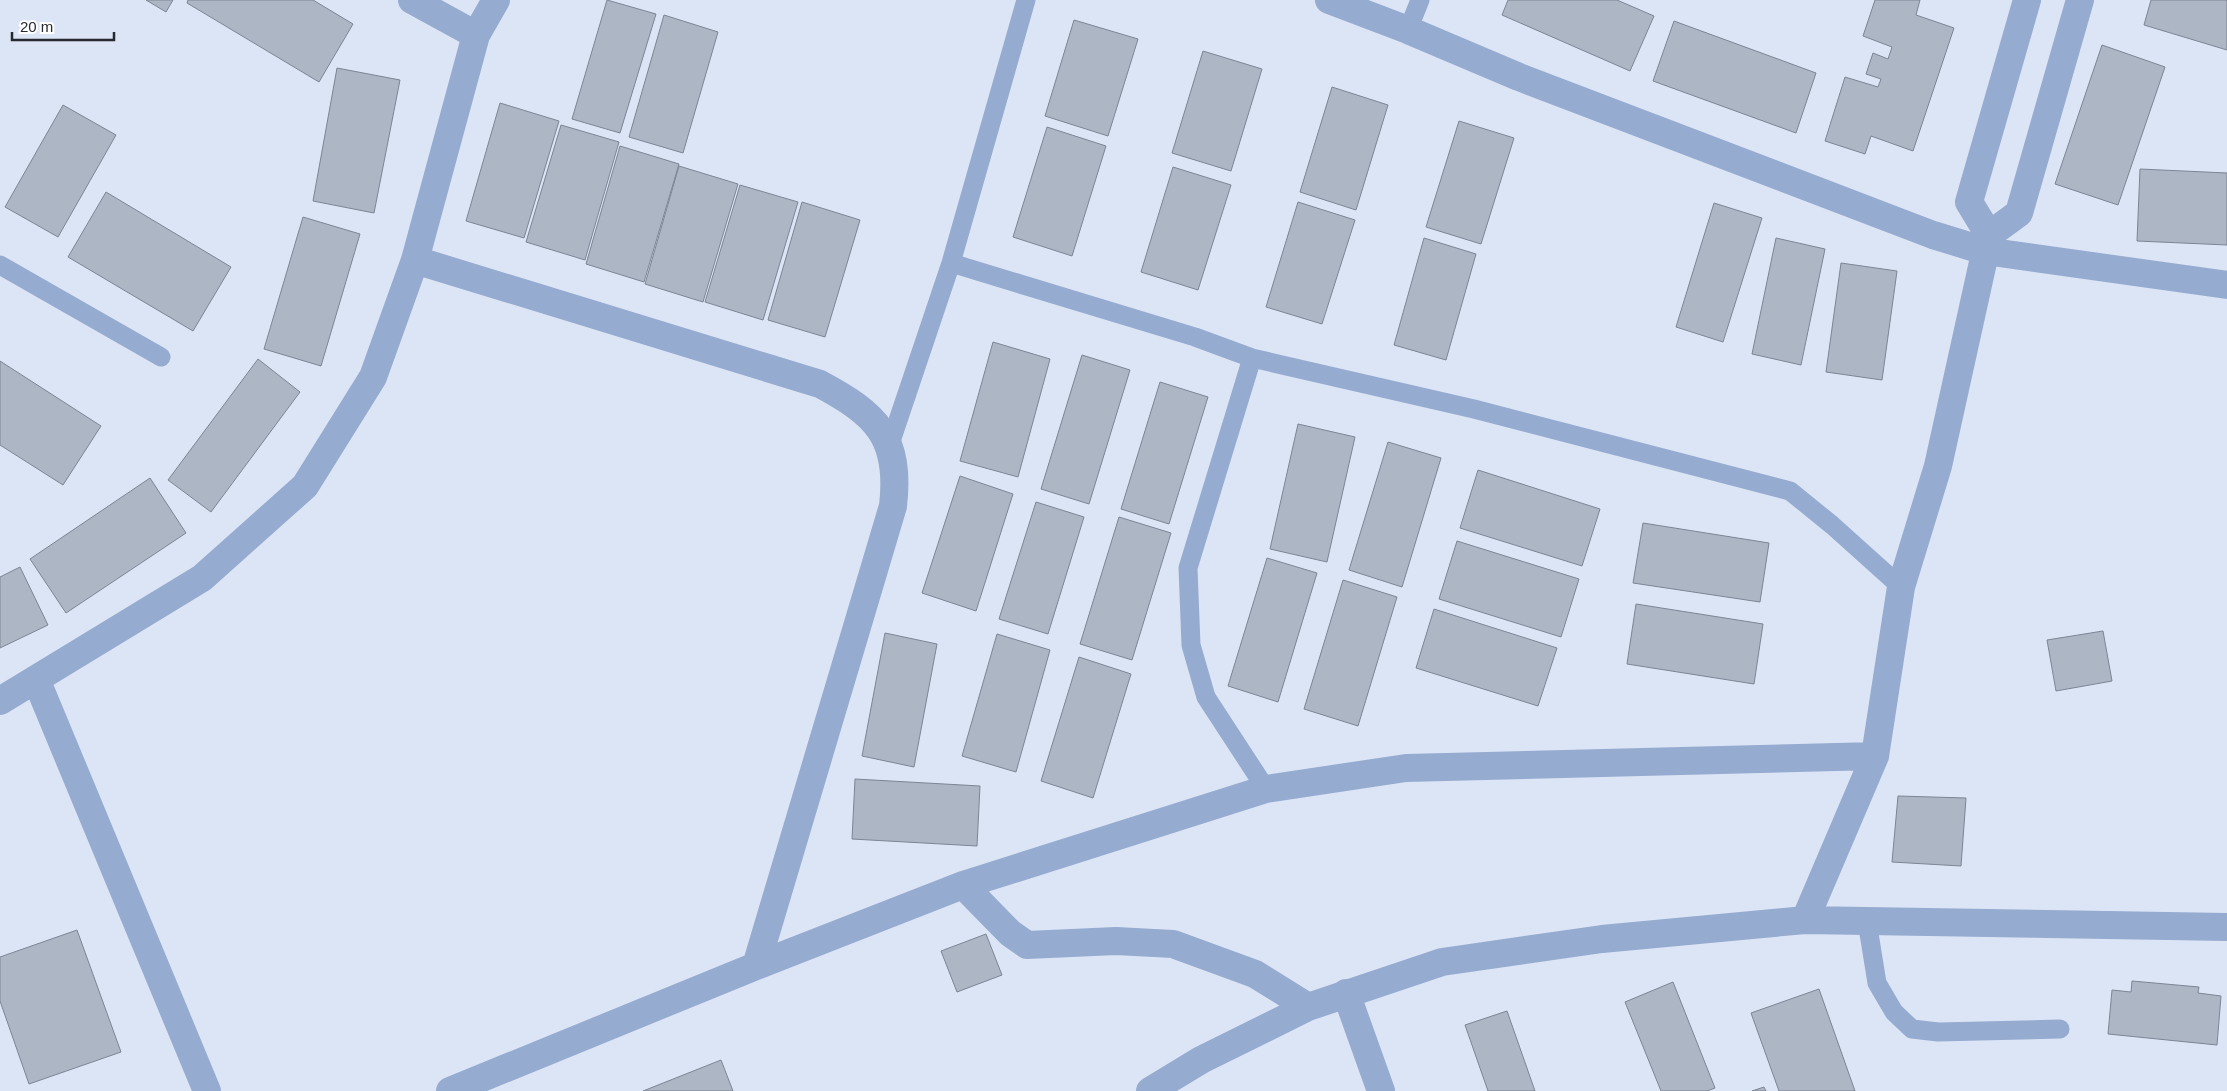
<svg xmlns="http://www.w3.org/2000/svg" width="2227" height="1091" viewBox="0 0 2227 1091" font-family="Arial,sans-serif">
<style>
.building{fill:#adb6c5;stroke:#7c8594}
.lines{fill:none;stroke-linecap:round;stroke-linejoin:round}
.service{stroke:#96abd0;stroke-width:19}
.minor{stroke:#96abd0;stroke-width:28}
</style>
<rect width="100%" height="100%" fill="#dce5f6"/>
<path class="building" d="M146,0H173L166,12Z
M188,0H313L353,24L319,82L187,3Z
M607,0L656,14L620,133L572,119Z
M1508,0H1617L1654,16L1630,71L1502,15Z
M1875,0H1920L1916,15L1954,28L1913,151L1871,136L1865,154L1825,141L1845,77L1878,87L1881,79L1866,74L1873,53L1888,59L1892,47L1863,36Z
M2151,0H2227V50L2144,25Z
M664,15L718,32L683,153L629,137Z
M1074,20L1138,39L1108,136L1045,116Z
M1674,21L1816,73L1796,133L1653,81Z
M2102,45L2165,67L2118,205L2055,184Z
M1203,51L1262,69L1231,171L1172,153Z
M337,68L400,80L374,213L313,201Z
M1332,87L1388,105L1356,210L1300,192Z
M500,103L559,121L524,238L466,221Z
M63,105L116,135L58,237L5,207Z
M1459,121L1514,138L1481,244L1426,227Z
M561,125L619,142L585,260L526,242Z
M1047,127L1106,146L1072,256L1013,237Z
M620,146L679,164L644,282L586,264Z
M679,166L738,184L703,302L645,284Z
M1173,167L1231,185L1198,290L1141,272Z
M2140,169L2227,173V245L2137,241Z
M740,185L798,202L763,320L705,302Z
M106,192L231,267L193,331L68,257Z
M802,202L860,220L825,337L768,320Z
M1298,202L1355,220L1322,324L1266,307Z
M1714,203L1762,218L1723,342L1676,327Z
M303,217L360,234L321,366L264,349Z
M1424,238L1476,254L1446,360L1394,345Z
M1776,238L1825,249L1801,365L1752,354Z
M1841,263L1897,271L1882,380L1826,372Z
M993,342L1050,359L1018,477L960,461Z
M1082,355L1130,370L1089,504L1041,489Z
M258,359L300,392L211,512L168,480Z
M0,361L101,426L63,485L0,445Z
M1160,382L1208,397L1169,524L1121,509Z
M1298,424L1355,437L1327,562L1270,549Z
M1388,442L1441,458L1402,587L1349,570Z
M1478,470L1600,509L1582,566L1460,528Z
M960,476L1013,494L976,611L922,593Z
M150,478L186,533L66,613L30,559Z
M1036,502L1084,517L1048,634L999,619Z
M1119,517L1171,533L1132,660L1080,644Z
M1643,523L1769,543L1760,602L1633,583Z
M1457,541L1579,579L1561,637L1439,599Z
M1267,558L1317,573L1278,702L1228,686Z
M20,567L48,625L0,648V577Z
M1343,580L1397,597L1358,726L1304,709Z
M1636,604L1763,624L1754,684L1627,664Z
M1434,609L1557,648L1538,706L1416,668Z
M2103,631L2112,681L2056,691L2047,640Z
M885,633L937,644L914,767L862,756Z
M997,634L1050,650L1016,772L962,756Z
M1079,657L1131,674L1093,798L1041,781Z
M855,779L980,786L977,846L852,839Z
M1898,796L1966,798L1961,866L1892,862Z
M77,930L121,1052L29,1084L0,1001V957Z
M986,934L1002,975L957,992L941,951Z
M2132,981L2199,987L2198,993L2221,996L2217,1045L2108,1034L2112,990L2131,992Z
M1673,982L1715,1088L1707,1091H1661L1625,1002Z
M1819,989L1855,1091H1779L1751,1013Z
M1507,1011L1535,1091H1488L1465,1025Z
M721,1060L733,1091H643Z
M1764,1087L1766,1091H1752Z"/>
<g class="lines">
<path class="service" d="M1408,30L1420,0
M951,263L1195,337L1252,358L1474,409L1790,491L1832,525L1901,587
M0,265L161,357
M1252,358L1188,568L1191,645L1206,697L1266,789
M889,447L951,263L1026,0
M1867,921L1877,983L1894,1012L1912,1029L1938,1032L2060,1029"/>
<path class="minor" d="M412,0L476,35
M1329,0L1408,30L1519,77L1933,235L1985,251L2227,285
M1989,235L1969,202L2027,0
M415,260L820,384C876,414 901,437 893,506L756,966
M36,679L207,1091
M0,701L202,578L305,486L373,377L415,260L476,35L496,0
M963,885L1010,933L1027,945L1116,941L1173,944L1255,974L1308,1007
M1805,920L1875,756L1901,587L1938,466L1989,235L2019,213L2080,0
M1346,993L1381,1091
M450,1091L756,966L963,885L1266,789L1406,768L1875,756
M1150,1091L1201,1060L1308,1007L1442,962L1602,939L1805,920L2227,927"/>
</g>
<path d="M12 32v8h102v-8" fill="none" stroke="#262930" stroke-width="2.5"/>
<text x="20" y="32" font-size="15" fill="#262930" stroke="#ffffff" stroke-width="4" paint-order="stroke">20 m</text>
</svg>
